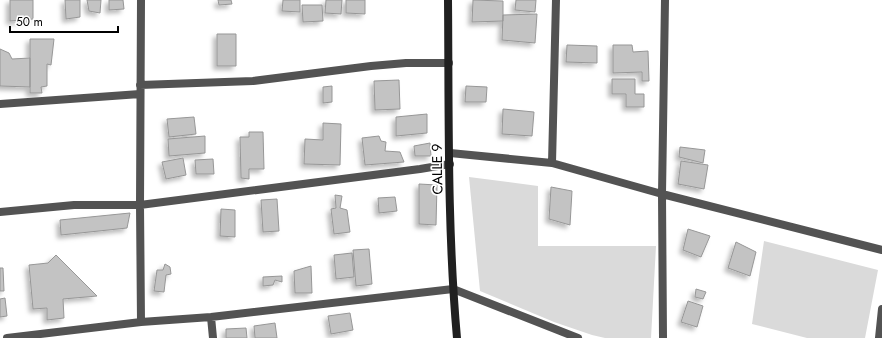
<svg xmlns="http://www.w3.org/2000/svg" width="882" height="338" viewBox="0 0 882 338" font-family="Jost,sans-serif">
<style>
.green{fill:#dadada}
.building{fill:#c3c3c3;stroke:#979797;filter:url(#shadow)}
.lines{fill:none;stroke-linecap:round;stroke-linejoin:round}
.street{stroke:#535353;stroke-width:8}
.secondary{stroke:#202020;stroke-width:8}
.labels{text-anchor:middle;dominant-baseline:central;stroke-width:3.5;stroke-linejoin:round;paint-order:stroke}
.street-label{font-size:14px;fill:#000;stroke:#fff}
</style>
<defs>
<filter id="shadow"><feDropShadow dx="-3.5" dy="3.5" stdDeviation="2" flood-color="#0004"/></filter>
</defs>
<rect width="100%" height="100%" fill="#fff"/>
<path class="green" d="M469,177L538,186V246H656L651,338H605L592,335L554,322L480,291Z
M764,241L878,270L865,338H807L752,324Z"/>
<path class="building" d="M10,0H33V19L10,21Z
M65,0H80V17L66,19Z
M87,0H101L100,13L89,11Z
M109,0H123L124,9L109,10Z
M218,0H231L232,4L219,5Z
M283,0H300V12L282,11Z
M326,0H342L341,14L325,13Z
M346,0H365V14L346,13Z
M473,0L503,1V21L472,22Z
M516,0H536L535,12L515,10Z
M302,5H322L323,21L303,22Z
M537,14L535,43L502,40L503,15Z
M217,34H236V66H217Z
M30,39H54L51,65L47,64V86L41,87L42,93H30Z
M567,45L597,46V63L566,62Z
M613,45H632L633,52L648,51L649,81H642V72L613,73Z
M0,49L9,53L12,59L30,58V87L0,86Z
M612,79H635V94H644V107H626V94H612Z
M399,80L400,109L375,110L374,81Z
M332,86V102L323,103V87Z
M466,86L487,87L486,102H465Z
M503,109L534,112L532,136L502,134Z
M427,114V133L396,136V117Z
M194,117L196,134L169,137L167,119Z
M323,123L341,124L340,165L304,164L305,139L323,140Z
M249,132H263L264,169H249V179L241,178L240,137H249Z
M205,136V153L169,156L168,139Z
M379,136L381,141L386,142L385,151L400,152L404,162L365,165L362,138Z
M430,143L431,156H415L414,146Z
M680,147L705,150L703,163L679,157Z
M183,158L186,175L166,179L162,162Z
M213,159L214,174H196L195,160Z
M681,161L708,165L704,189L678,184Z
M419,184L437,185L436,225L419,224Z
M551,187L572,191L570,225L549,219Z
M335,195L342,196L340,208L347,210L350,232L334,234L331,209L336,208Z
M395,197L397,211L379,213L378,198Z
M277,199L279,231L263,232L261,200Z
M221,209L235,210V237L220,236Z
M130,213L127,228L61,235L60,220Z
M688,229L710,236L701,257L683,250Z
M736,242L756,252L750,276L728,268Z
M369,249L372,284L356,286L353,250Z
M352,253L354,277L336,279L334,255Z
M56,255L97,296L63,299L64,318L47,320V308L33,309L29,265L48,263Z
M165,264L170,267L171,274L166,275L164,292L154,291L157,270H163Z
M311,266L312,293H295L294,271Z
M0,268H3L4,291H0Z
M282,276V282L275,280L273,285L263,286V277Z
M696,289L706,292L703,299L695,297Z
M5,298L7,316L0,317V299Z
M688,301L703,306L697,327L681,322Z
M350,313L353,330L331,334L328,316Z
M275,323L277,338H255L254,326Z
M246,328L247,338H226V329Z"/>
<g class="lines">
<path class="street" d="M141,0L140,205L141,322
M140,85L253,81L371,66L406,63H449
M0,104L140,94
M450,153L552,163L662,194L882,250
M552,163L556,0
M0,212L74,205H140L420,169L450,164
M211,317L213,338
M7,338L141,322L211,317L453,289L578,338
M663,338L662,194L665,0
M879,338L882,309"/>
<path class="secondary" d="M448,0C449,113 447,226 457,338"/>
</g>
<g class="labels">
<g class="street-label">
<text transform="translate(437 169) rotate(-91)">CALLE 9</text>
</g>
</g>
<path d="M10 26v6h108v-6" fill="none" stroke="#000000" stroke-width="2"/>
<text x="16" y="26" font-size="12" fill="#000000" stroke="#ffffff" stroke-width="3" paint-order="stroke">50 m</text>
</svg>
